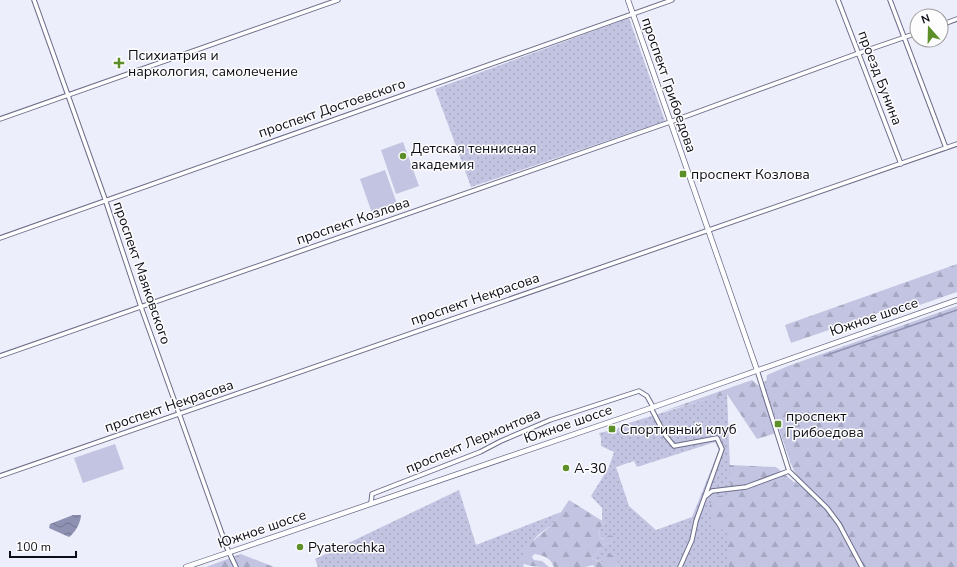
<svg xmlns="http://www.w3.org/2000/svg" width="957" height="567" viewBox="0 0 957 567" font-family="'Nunito Sans',sans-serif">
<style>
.grass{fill:url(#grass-dots);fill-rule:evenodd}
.forest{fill:url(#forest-firs)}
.garden{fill:#c2c4e1}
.water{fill:url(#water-waves)}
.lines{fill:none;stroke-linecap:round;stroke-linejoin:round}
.stream{stroke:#8f91b2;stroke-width:1.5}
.minor-casing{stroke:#6c6e8a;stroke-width:5.5}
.tertiary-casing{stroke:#6c6e8a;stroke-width:6}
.minor{stroke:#fff;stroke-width:3.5}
.tertiary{stroke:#fff;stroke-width:4.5}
.poi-dot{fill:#5c8f27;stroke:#fdfdfd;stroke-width:1.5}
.labels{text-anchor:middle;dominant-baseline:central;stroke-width:3;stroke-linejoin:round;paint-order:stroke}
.poi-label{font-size:14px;fill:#0d0d18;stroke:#fdfdfd;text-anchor:start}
.street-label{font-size:14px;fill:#0d0d18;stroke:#fdfdfd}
</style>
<defs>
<pattern id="grass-dots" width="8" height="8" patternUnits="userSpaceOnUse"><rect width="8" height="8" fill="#c2c4e1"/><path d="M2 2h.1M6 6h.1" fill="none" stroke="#a6a7c0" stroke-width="1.8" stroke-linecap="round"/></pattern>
<pattern id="forest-firs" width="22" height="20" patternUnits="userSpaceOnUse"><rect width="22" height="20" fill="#c2c4e1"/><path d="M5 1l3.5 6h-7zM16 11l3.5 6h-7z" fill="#a6a7c0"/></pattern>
<pattern id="water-waves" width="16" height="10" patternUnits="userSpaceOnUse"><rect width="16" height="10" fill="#8f91b2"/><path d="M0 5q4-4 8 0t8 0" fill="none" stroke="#737590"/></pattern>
</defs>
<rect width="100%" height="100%" fill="#edeefb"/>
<path class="grass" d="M629,18L665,121L471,187L435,89Z
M957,315V567H616L618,562L604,563L592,559L602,546L613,541L599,537L600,529L604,522L602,521V508L591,496L609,467L614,452L601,446V438L599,433L617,429L622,425L727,393L731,494L710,509L799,481L791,464L763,382ZM715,442L719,450L692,517L656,530L629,506L616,467L634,461L637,467Z
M459,490L476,545L561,512L554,523L538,535L525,550L529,553L530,557L526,558L523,566L525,567H318L315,559Z"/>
<path class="forest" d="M957,264V292L891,315L887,310L791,343L785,325Z
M957,306V567H729L727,533L712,523L709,507L713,497L731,494L729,465L776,467L801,488L766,384L767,375L788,366Z
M752,380L759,386L776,433L757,439L727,394L661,412Z
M569,500L604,522L600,529L599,537L603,539L610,535L614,537L613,541L602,546L592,559L603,563L606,555L609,553L616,558L618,562L616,567H595L593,565L585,567H554C551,558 543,555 534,554L532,557L534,560L542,561L549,567C538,567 524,567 518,559L522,557H530L523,546L525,543L533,541L554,523Z
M241,554L274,567H206Z"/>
<path class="garden" d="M403,142L419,186L396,194L381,150Z
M385,170L397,204L372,213L360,179Z
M115,444L124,469L83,483L74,458Z"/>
<path class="water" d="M73,515H81C81,522 75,533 69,537L49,528L50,524Z"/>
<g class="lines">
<path class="stream" d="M824,356L957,310"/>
<defs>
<path id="minor" d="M34,0L105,199L141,307L227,548L236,567
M838,0L901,164
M890,0L946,148
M941,25L957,19
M0,119L338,0
M0,238L672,0
M0,356L670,122L859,53L917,33
M757,370L789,471L827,508L839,524L862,567
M651,408L665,435L674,446L717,438L722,449L696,521L692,540L680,567
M0,476L957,144
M706,496L712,491L746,487L789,471
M371,503L372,494L480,452L501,441L550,420L639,391L647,396L653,407"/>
<path id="tertiary" d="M628,0L757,370
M186,567L651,408L957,300"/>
</defs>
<use href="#minor" class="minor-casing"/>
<use href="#tertiary" class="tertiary-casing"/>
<use href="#minor" class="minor"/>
<use href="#tertiary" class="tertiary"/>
</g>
<g class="poi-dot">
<path d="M117 57h4v4h4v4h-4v4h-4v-4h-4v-4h4z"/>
<circle cx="403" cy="156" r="4"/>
<rect x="679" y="170" width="8" height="8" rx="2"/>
<rect x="774" y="420" width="8" height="8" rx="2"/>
<rect x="608" y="425" width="8" height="8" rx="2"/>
<circle cx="566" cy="468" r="4"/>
<circle cx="300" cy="547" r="4"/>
</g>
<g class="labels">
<g class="poi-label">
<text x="128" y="55">Психиатрия и<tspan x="128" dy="16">наркология, самолечение</tspan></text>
<text x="411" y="148">Детская теннисная<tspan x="411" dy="16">академия</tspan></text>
<text x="691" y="174">проспект Козлова</text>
<text x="786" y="416">проспект<tspan x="786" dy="16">Грибоедова</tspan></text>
<text x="620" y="429">Спортивный клуб</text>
<text x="574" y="468">А-30</text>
<text x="308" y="547">Pyaterochka</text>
</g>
<g class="street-label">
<text transform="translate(880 78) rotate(69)">проезд Бунина</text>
<text transform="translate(669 85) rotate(71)">проспект Грибоедова</text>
<text transform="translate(332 108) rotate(-19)">проспект Достоевского</text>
<text transform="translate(353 221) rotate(-19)">проспект Козлова</text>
<text transform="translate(142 273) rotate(71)">проспект Маяковского</text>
<text transform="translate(475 299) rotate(-19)">проспект Некрасова</text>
<text transform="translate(874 317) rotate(-19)">Южное шоссе</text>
<text transform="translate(169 406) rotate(-19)">проспект Некрасова</text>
<text transform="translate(568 424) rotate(-19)">Южное шоссе</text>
<text transform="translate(473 441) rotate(-23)">проспект Лермонтова</text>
<text transform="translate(262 529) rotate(-19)">Южное шоссе</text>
</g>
</g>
<g transform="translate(929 28) rotate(340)"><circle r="19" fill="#fdfdfd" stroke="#9d9da1"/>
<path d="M0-3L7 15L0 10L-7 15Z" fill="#5c8f27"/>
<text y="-6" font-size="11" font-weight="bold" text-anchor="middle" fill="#0d0d18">N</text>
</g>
<path d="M10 551v6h66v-6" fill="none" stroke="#0d0d18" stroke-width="2"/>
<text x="16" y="551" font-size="12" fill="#0d0d18" stroke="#fdfdfd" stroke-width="3" paint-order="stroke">100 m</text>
</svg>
